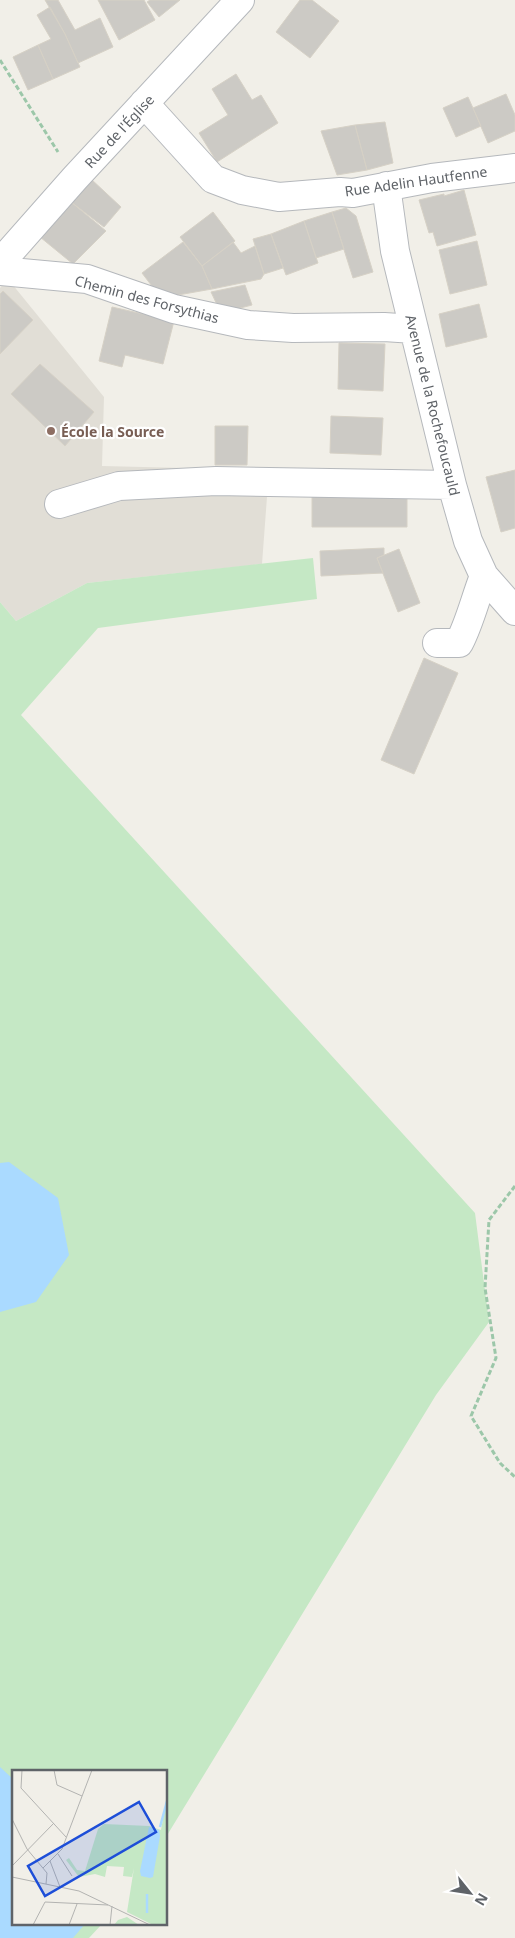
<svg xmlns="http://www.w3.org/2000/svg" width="515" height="1938" viewBox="0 0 515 1938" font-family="'Noto Sans',sans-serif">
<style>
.education{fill:#e1ded6}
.green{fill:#c5e8c5}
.water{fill:#aadaff}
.building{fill:#cccac5;stroke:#d6d1c6}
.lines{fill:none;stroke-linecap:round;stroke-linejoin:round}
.minor-casing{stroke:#b5b8bc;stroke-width:30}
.path{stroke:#9cc7a9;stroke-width:3;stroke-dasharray:5 2.5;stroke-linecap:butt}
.minor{stroke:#fff;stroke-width:28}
.education-dot{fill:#8d6e63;stroke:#fff;stroke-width:2}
.labels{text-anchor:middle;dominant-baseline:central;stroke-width:4.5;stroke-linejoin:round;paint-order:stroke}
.street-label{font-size:14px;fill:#5f6368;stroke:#fff}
.education-label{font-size:14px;font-weight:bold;fill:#785e54;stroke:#fff;text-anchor:start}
.inset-river{fill:none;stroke:#aadaff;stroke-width:2.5}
.inset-road{fill:none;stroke:#b3b3b1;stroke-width:1}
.view{fill:#1d4ed8;fill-opacity:0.15;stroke:#1d4ed8;stroke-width:2.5}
.inset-edge{fill:none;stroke:#5f6368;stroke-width:2.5}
</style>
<rect width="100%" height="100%" fill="#f1efe8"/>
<path class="education" d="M8,279L104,397L102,466L269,470L262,564L87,583L16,621L0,602V288Z"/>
<path class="green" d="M313,558L317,599L98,628L21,715L475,1213L489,1322L436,1395L166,1837V1772H14V1924H102L89,1938H0V602L16,621L87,583Z"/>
<path class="water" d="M9,1162L58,1198L69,1255L36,1302L0,1312V1163Z
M0,1767L14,1780V1924H85L73,1938H0Z"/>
<path class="building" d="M45,0H58L75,30L100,18L113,47L78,63L65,34Z
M98,0H144L155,20L119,40Z
M150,0H180L159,17L147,2Z
M300,0H312L339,21L310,58L276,32Z
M50,7L65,34L80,67L53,79L38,45L51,39L37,15Z
M38,45L53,79L28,90L13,57Z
M236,74L252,100L261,95L278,123L217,162L199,133L228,115L212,89Z
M506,94L515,115V131L488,143L473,108Z
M468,97L481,126L456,137L443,108Z
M385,122L393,163L367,170L355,125Z
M355,125L367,170L337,175L321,131Z
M91,179L121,207L104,227L71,202Z
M464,190L476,235L437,246L433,232L429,233L419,200L444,194V196Z
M71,202L106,231L73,264L40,237Z
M346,208L356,216L373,272L353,278L332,212Z
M213,212L235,241L202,266L180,237Z
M332,212L344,249L316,258L304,221Z
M304,221L318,263L286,275L271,234Z
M271,234L283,268L264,274L253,239Z
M477,241L487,285L450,294L439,250Z
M183,242L202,266L212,289L161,298L142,273Z
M233,242L241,253L255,246L264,274L261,279L212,289L202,266Z
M245,285L252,305L221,313L211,292Z
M3,291L33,320L0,354V294Z
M479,304L487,337L446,347L439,314Z
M112,307L174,321L163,364L125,355L122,367L99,361Z
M339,343L385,344L383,391L338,389Z
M40,364L94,412L65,446L11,394Z
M331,416L383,418L381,455L330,453Z
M215,426H248L247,465H215Z
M515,470V528L501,532L486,477Z
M312,495L407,496V527H312Z
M384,548V555L377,558L383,573L321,576L320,551Z
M399,549L420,603L398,612L377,558Z
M424,658L458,673L414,774L381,760Z"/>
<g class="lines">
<defs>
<path id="minor" d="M144,103L213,179L242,190L279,197L340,192L353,193L432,178L515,168
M386,186L395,251L452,485L468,541L484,576L515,611
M0,263L75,178L240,0
M0,271L87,279L174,309L248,325L293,328L384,327L414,329
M59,504L119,486L216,481L452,485
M437,643H459C470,622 475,599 484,576"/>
</defs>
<use href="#minor" class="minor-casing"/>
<path class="path" d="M0,60L58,152
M515,1186L489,1220L485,1288L496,1358L471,1416L500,1463L515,1477"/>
<use href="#minor" class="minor"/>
</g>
<circle class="education-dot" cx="51" cy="431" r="5"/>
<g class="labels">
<g class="street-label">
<text transform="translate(119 131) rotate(-47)">Rue de l'Église</text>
<text transform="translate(416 181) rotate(-8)">Rue Adelin Hautfenne</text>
<text transform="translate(147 299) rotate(15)">Chemin des Forsythias</text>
<text transform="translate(433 405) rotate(76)">Avenue de la Rochefoucauld</text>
</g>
<g class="education-label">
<text x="61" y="431">École la Source</text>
</g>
</g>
<g transform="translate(12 1770)">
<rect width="155" height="155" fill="#f1efe8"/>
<path d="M155,27V155H141L115,142L122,98L120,107L111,106L112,97L95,96L93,107L83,104L67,107L54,90L57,88L65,100L73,101L86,59L92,54L137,56L149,60ZM115,147L127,155H102L106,150Z" fill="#c5e8c5"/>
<path d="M137,57L147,60L148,66L141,107L138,108L129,106L128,101Z" fill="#aadaff"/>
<path class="inset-river" d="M148,57L155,31M135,124V143"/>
<path class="inset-road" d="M10,0L9,18L54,67M42,0L45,15L70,26M0,49L15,79L35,103L34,114M46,84L60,106M38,91L48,117M0,96L42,53M31,98L50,79L80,0M0,107L67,121L138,155M21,155L33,132L96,135M57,155L65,134M98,155L100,136"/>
<path class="view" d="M127,32L144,62L33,126L16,96Z"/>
<rect width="155" height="155" class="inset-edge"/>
</g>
<g transform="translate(470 1893) rotate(120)" stroke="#ffffff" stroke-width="4" paint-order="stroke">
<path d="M0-4L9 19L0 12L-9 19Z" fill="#5f6368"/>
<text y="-8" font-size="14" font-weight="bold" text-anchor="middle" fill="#5f6368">N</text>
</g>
</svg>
